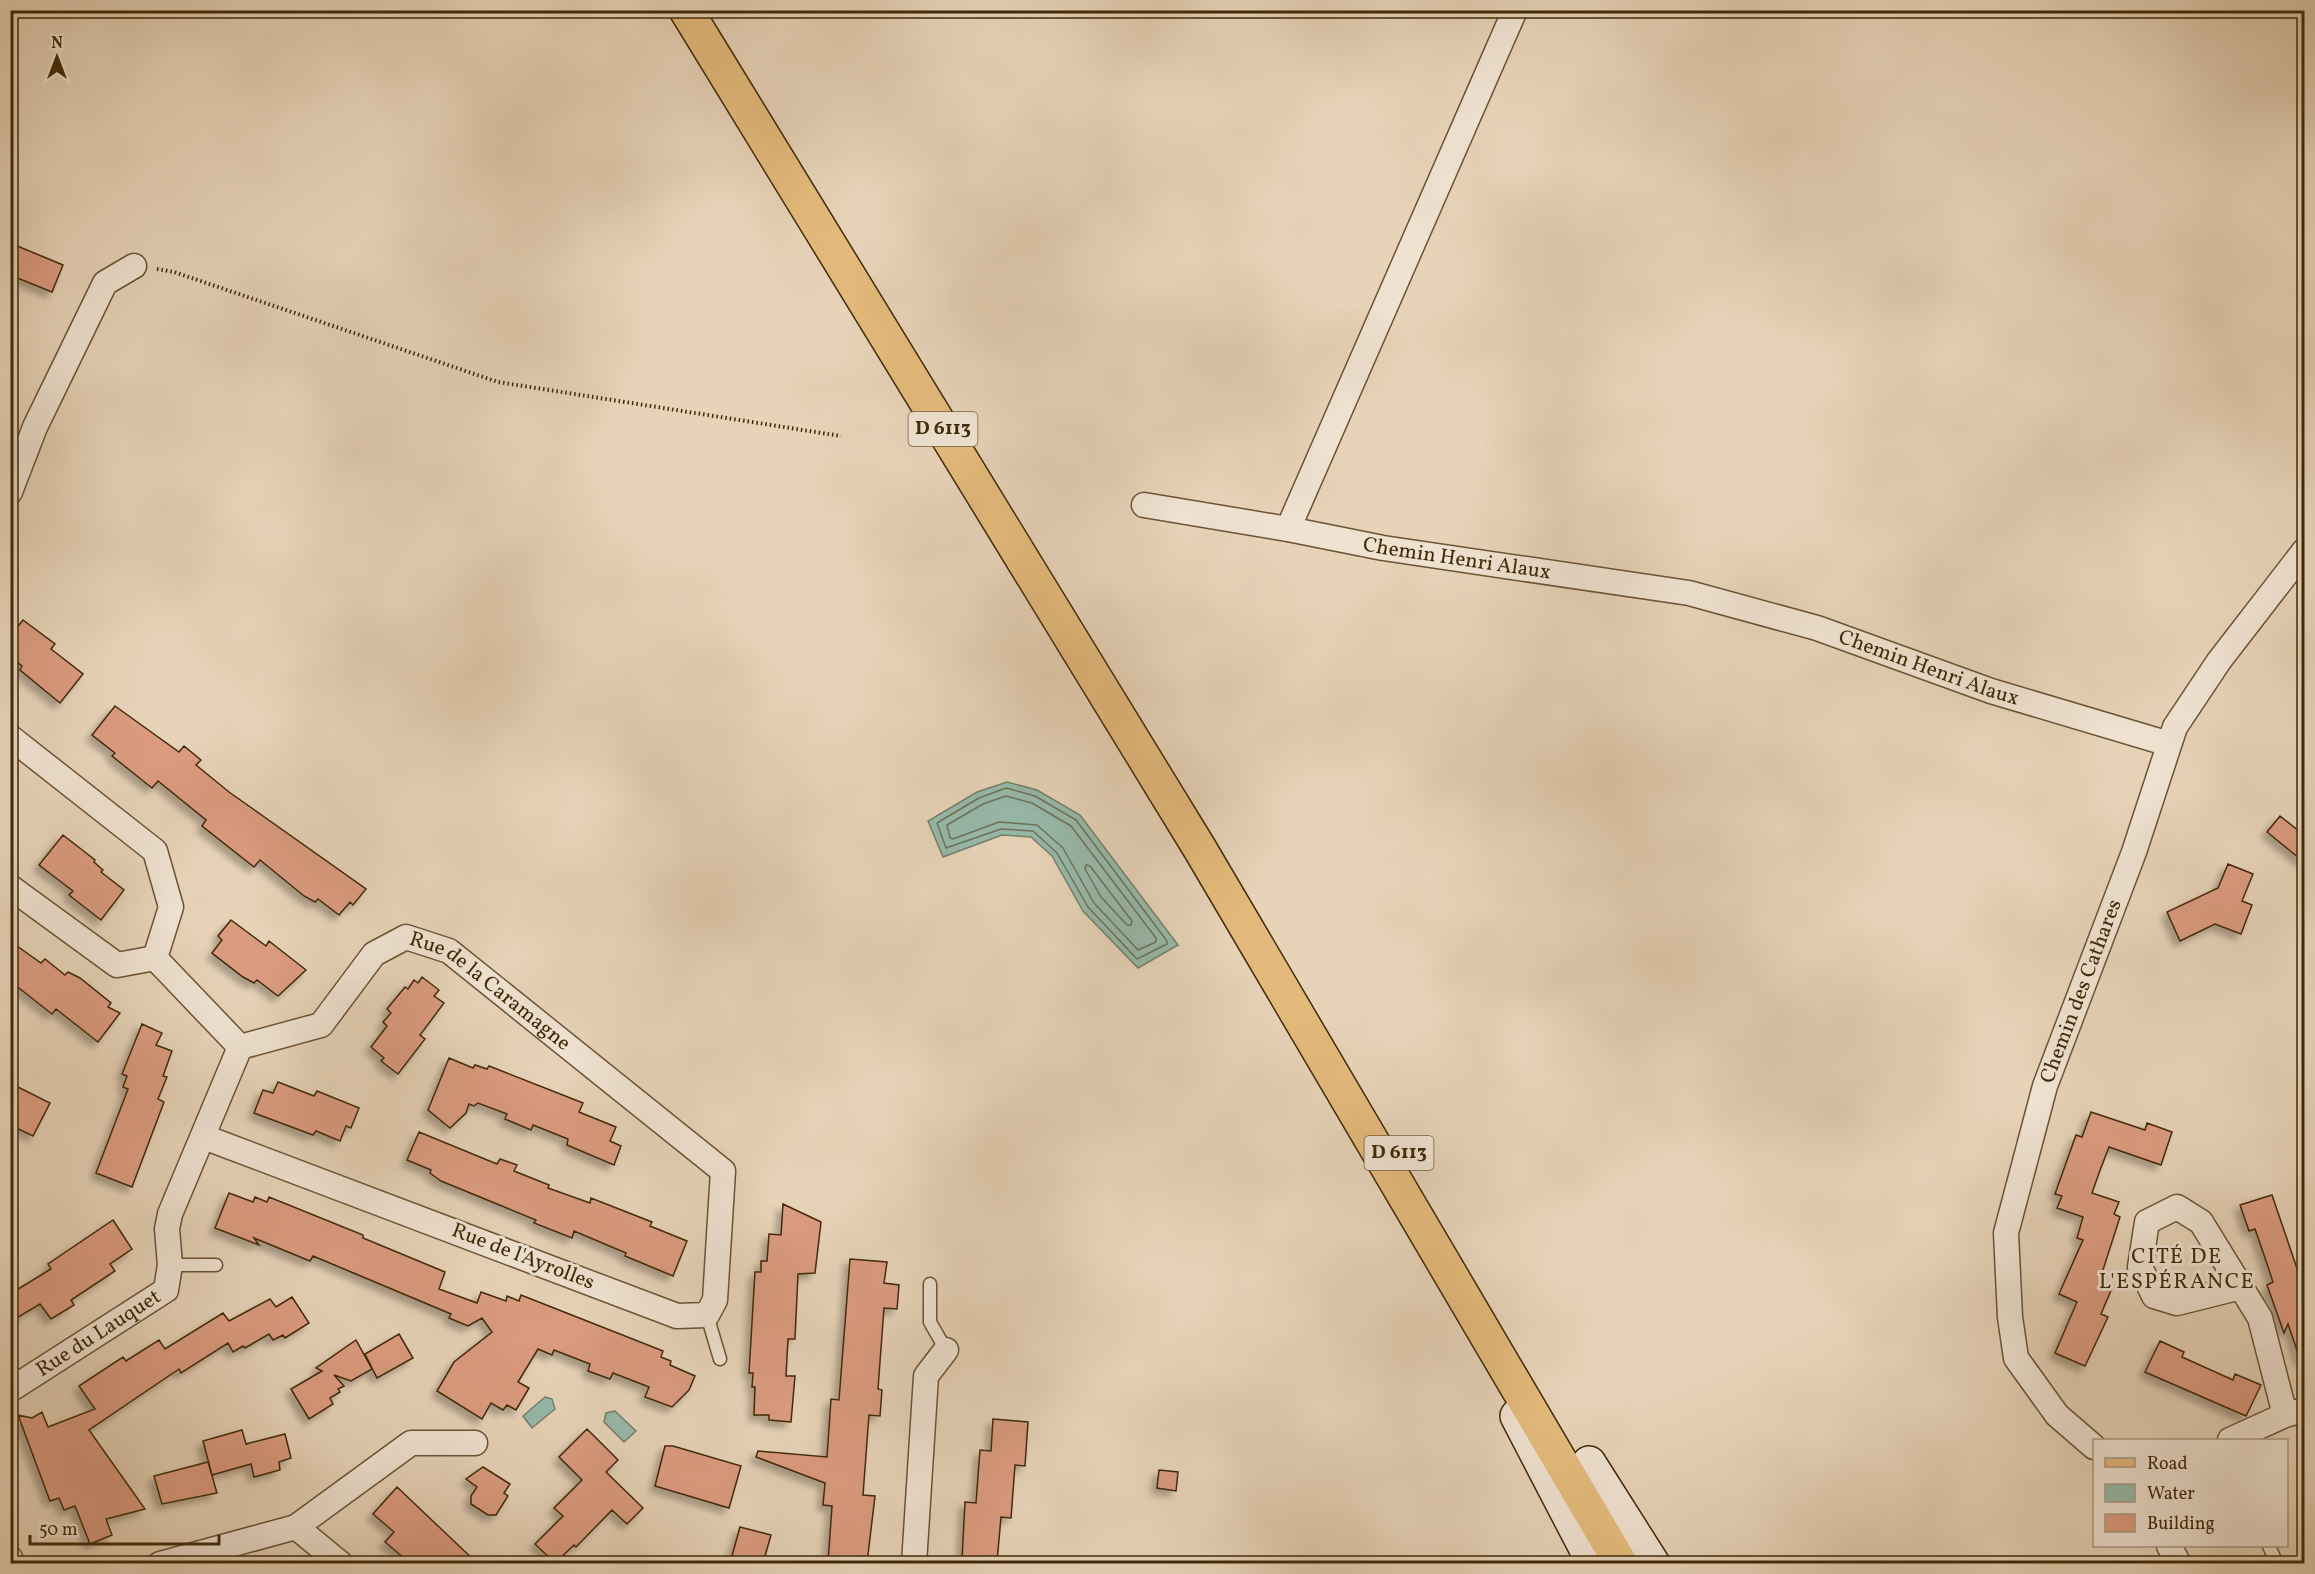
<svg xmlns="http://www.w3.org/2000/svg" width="2315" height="1574" viewBox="0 0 2315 1574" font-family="Vollkorn,serif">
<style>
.water{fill:#97b9aa;stroke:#748069;stroke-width:1.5}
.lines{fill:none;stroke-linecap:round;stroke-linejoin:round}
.shore{stroke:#6c7259;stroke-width:1.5}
.building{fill:#db9b80;stroke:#402a08;stroke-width:1.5;filter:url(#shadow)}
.service-casing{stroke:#6a5434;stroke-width:15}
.minor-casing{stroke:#6a5434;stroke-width:27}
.secondary-casing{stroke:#402a08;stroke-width:36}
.primary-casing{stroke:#402a08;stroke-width:36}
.path{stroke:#402a08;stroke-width:4;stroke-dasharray:1.5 3;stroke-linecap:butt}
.service{stroke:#efe2d1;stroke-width:12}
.minor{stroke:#efe2d1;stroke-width:24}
.secondary{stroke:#efe2d1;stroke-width:33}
.primary{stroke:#e4ba7c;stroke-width:33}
.labels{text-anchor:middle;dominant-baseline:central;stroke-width:6;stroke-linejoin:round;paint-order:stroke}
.shield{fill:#efe2d1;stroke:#746144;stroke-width:1.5}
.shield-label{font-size:20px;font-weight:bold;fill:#402a08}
.street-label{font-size:21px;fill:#402a08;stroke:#efe2d1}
.neighbourhood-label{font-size:22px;letter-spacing:1.5px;fill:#402a08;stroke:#efe2d1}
</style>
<defs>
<filter id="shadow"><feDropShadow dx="-5.5" dy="5.5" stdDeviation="3" flood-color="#0004"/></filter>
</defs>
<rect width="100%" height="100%" fill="#e7d3b8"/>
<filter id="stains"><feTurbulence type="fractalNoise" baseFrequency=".00333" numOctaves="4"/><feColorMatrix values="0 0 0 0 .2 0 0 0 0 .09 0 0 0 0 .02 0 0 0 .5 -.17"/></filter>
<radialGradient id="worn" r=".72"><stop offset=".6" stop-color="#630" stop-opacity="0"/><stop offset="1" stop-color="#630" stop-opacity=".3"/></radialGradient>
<path class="water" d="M1007,782L1037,790L1080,815L1178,945L1138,968L1083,911L1052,856L1031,837L1002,835L943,857L928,821L977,792Z
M545,1397L552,1399L555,1409L532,1428L523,1416Z
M615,1411L636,1431L624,1442L604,1422L606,1413Z"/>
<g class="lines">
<path class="shore" d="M1006,788L1035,796L1076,820L1167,941V944L1137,959L1088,907L1057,853L1033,831L1001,829L946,848L937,823L979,798Z
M1006,796L1032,803L1071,826L1156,938V942L1138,950L1094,903L1063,848L1037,825L999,822L953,839L950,838L947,825L983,804Z
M1086,865L1090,866L1132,921L1131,925H1127L1101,897L1085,869Z"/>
</g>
<path class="building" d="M10,243L63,265L52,292L10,275Z
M23,620L55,644L51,649L83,674L60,703L20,670L22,666L10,657V636Z
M115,706L179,752L184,746L201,760L196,765L229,792L366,889L353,905L350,902L339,915L318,899L315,902L304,896L260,860L254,867L202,826L206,820L158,781L152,788L112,756L115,753L92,735Z
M2280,816L2304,835V862L2267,832Z
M63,835L95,860L94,862L103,870L101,872L124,890L101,920L69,895L73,891L39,865Z
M2228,864L2253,874L2242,901L2252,905L2241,934L2215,924L2180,941L2167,912L2218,888Z
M231,920L266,946L269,941L306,970L278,996L257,980L254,983L243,977L212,953L222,940L218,936Z
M10,941L41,963L45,959L65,975L68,972L80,978L111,1003L108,1007L120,1013L98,1042L56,1009L52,1014L10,981Z
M422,977L439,990L434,996L444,1003L420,1035L425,1039L398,1074L381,1061L384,1058L371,1047L387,1026L383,1022L391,1013L387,1009L405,987L408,989L414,980L418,983Z
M142,1024L162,1033L156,1045L172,1051L163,1076L167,1077L158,1099L164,1102L132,1187L96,1173L128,1089L123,1087L127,1076L122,1074Z
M449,1058L473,1068L475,1065L487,1069L489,1066L583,1103L579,1112L616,1127L610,1141L621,1146L614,1165L567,1145L568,1139L533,1125L531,1130L505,1119L507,1114L478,1103L474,1106L469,1104L466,1113L450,1128L428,1110Z
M278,1082L314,1096L317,1091L359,1108L351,1128L346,1126L340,1141L316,1131L313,1135L254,1113L263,1090L273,1093Z
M10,1083L50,1103L33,1136L10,1125Z
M2091,1112L2145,1130L2147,1123L2172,1132L2161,1165L2109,1147L2099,1173L2092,1193L2119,1202L2114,1214L2120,1217L2101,1276L2103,1277L2100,1282L2112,1288L2101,1314L2108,1317L2085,1366L2055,1353L2077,1302L2059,1294L2083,1240L2077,1238L2083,1217L2057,1208L2062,1196L2055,1194L2076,1135L2082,1137Z
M419,1132L497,1164L500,1159L517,1165L514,1171L549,1185L548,1188L590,1203L591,1198L652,1222L650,1226L687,1241L673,1276L625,1256L626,1253L574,1231L572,1238L534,1223L536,1220L441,1181L430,1173L431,1170L407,1160Z
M229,1193L253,1202L255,1197L267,1202L269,1197L363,1235V1238L445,1272L439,1289L477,1303L481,1292L506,1301L507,1296L519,1301L521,1295L663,1351L661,1357L671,1361L670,1365L695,1376L689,1390L672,1407L645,1397L649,1387L613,1373L610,1379L588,1371L590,1364L554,1350L552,1355L538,1349L518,1382L529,1388L516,1410L507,1405L503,1410L491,1403L482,1419L437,1391L454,1362L492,1332L482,1318L468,1326L449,1318L451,1314L313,1256L310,1261L254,1238L259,1245L215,1228Z
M2272,1195L2304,1289V1362H2301L2288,1324L2284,1333L2267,1285L2273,1282L2264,1255L2255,1229L2249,1231L2240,1205Z
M783,1204L821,1222L815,1273L798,1274L795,1339H788L786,1376H795L791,1422L769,1420V1415H754L755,1387H752L753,1373H749L755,1272H761V1261H767L769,1234L781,1235Z
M113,1220L132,1249L110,1264L115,1271L71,1300L74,1305L51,1319L40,1304L10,1322V1294L51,1269L48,1264Z
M850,1259L887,1262L884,1283L899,1285L897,1309L884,1308L878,1389L882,1390L880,1416L869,1415L863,1495L875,1496L867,1563H828L832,1506L823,1505L825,1483L756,1457L758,1451L827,1457L831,1399L839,1400Z
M292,1297L309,1323L285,1338L283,1335L273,1340L269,1334L245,1348L243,1346L233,1352L228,1343L181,1373L179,1369L89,1430L145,1509L106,1519L112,1535L90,1544L75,1506L64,1510L59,1498L50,1501L18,1415L32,1418L42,1412L48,1427L95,1409L79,1386L123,1357L126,1361L159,1340L165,1349L223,1313L229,1321L270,1299L276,1307Z
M399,1334L413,1358L377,1378L365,1354Z
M356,1340L372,1369L351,1381L334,1375L344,1386L338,1389L340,1392L330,1398L333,1404L309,1419L291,1389L322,1371L316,1368Z
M2160,1341L2184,1352L2182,1357L2233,1380L2235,1374L2261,1385L2246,1416L2145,1372Z
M993,1419L1028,1422L1025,1466L1015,1465L1011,1518L1001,1517L997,1562L966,1563V1560L962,1559L965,1502L976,1503L980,1450L991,1451Z
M587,1429L618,1460L606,1472L643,1508L627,1524L612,1510L576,1547L574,1545L555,1563L535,1544L563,1516L554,1508L582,1480L559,1457Z
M242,1430L246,1444L285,1434L291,1458L279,1462L280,1470L254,1477L251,1464L212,1475L203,1441Z
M665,1446H673L741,1466L729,1508L655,1486Z
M208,1462L217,1493L162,1504L154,1476Z
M483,1467L510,1484L504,1493L508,1496L496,1515H488L471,1504V1496L477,1487L466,1479Z
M1159,1470L1178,1472L1176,1491L1157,1488Z
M397,1487L477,1563H410L385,1542L394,1532L373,1514Z
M740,1527L771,1535L763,1563H730Z"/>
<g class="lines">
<defs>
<path id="service" d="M170,1265H216
M930,1284V1322L946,1350
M707,1315L720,1359
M2269,1546L2277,1564"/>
<g id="minor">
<path id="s1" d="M1515,10L1288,529L1383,548L1689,593L1817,628L1991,691L2169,744"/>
<path d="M10,492L35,427L105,283L134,266"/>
<path d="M1144,505L1288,529"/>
<path id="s2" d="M10,737L155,851L171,907L155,958L240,1047L321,1025L374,954L406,937L449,951L723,1171L715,1300L707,1315L677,1316L204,1137"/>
<path d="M10,887L117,965L155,958"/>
<path d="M2241,1287L2177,1303L2154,1296L2140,1267L2147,1222L2177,1207L2201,1222L2260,1318L2285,1415"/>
<path id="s3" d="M10,1390L166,1290L170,1265L167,1229L170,1214L240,1047"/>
<path d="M2230,1440L2285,1415L2304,1410"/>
<path id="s4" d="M2094,1447L2057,1415L2016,1358L2010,1317L2006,1233L2045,1086L2134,852L2175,727L2219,661L2304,551"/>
<path d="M296,1527L411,1443H475"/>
<path d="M2169,1546L2179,1564"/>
<path d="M10,1558L12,1564"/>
<path d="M160,1564L296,1527L341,1564"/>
<path d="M914,1564L926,1376L946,1350"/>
</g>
<path id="secondary" d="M1517,1416L1594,1564
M1589,1463L1653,1564"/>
<path id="primary" d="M686,10L1200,849L1621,1564"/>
</defs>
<use href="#service" class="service-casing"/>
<use href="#minor" class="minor-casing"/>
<use href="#secondary" class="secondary-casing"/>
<use href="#primary" class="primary-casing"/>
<path class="path" d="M157,269L174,272L498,382L841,436"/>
<use href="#service" class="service"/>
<use href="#minor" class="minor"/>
<use href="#secondary" class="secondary"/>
<use href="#primary" class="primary"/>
</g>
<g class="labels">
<g class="shield">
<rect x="908.5" y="412" width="69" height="34" rx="4.5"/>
<rect x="1364.5" y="1136" width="69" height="34" rx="4.5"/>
</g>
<g class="shield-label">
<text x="943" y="429">D 6113</text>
<text x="1399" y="1153">D 6113</text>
</g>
<g class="street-label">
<text stroke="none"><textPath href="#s1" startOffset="738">Chemin Henri Alaux</textPath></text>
<text stroke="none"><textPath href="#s1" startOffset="1224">Chemin Henri Alaux</textPath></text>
<text stroke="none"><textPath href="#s4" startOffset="498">Chemin des Cathares</textPath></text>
<text stroke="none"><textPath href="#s2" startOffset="729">Rue de la Caramagne</textPath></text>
<text transform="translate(523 1257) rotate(21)">Rue de l'Ayrolles</text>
<text stroke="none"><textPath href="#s3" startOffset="105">Rue du Lauquet</textPath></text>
</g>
<g class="neighbourhood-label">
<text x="2177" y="1257">CITÉ DE<tspan x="2177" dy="25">L'ESPÉRANCE</tspan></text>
</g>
</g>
<rect width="2315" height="1574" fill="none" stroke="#e7d3b8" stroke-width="36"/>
<rect x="12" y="12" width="2291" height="1550" fill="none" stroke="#402a08" stroke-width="3"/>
<rect x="18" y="18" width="2279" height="1538" fill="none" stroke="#402a08" stroke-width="1.5"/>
<rect x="2093" y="1439" width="195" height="108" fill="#efe2d1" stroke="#a99881" stroke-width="1.5"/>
<rect x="2105" y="1458" width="30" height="9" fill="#e4ba7c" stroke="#a99881" stroke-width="1.5"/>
<text x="2147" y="1469" font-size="18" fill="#402a08">Road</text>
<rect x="2105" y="1484" width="30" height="18" fill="#97b9aa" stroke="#a99881" stroke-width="1.5"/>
<text x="2147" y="1499" font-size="18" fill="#402a08">Water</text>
<rect x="2105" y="1514" width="30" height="18" fill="#db9b80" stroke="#a99881" stroke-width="1.5"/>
<text x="2147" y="1529" font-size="18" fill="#402a08">Building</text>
<g transform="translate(57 57)" stroke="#efe2d1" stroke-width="4.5" paint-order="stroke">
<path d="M0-4.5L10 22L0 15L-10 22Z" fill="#402a08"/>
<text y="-9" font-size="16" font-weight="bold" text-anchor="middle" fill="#402a08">N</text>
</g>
<path d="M30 1535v9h189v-9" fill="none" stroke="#402a08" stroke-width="3"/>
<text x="39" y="1535" font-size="18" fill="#402a08" stroke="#efe2d1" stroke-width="4.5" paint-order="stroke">50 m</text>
<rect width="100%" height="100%" filter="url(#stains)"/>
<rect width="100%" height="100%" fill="url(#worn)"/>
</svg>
